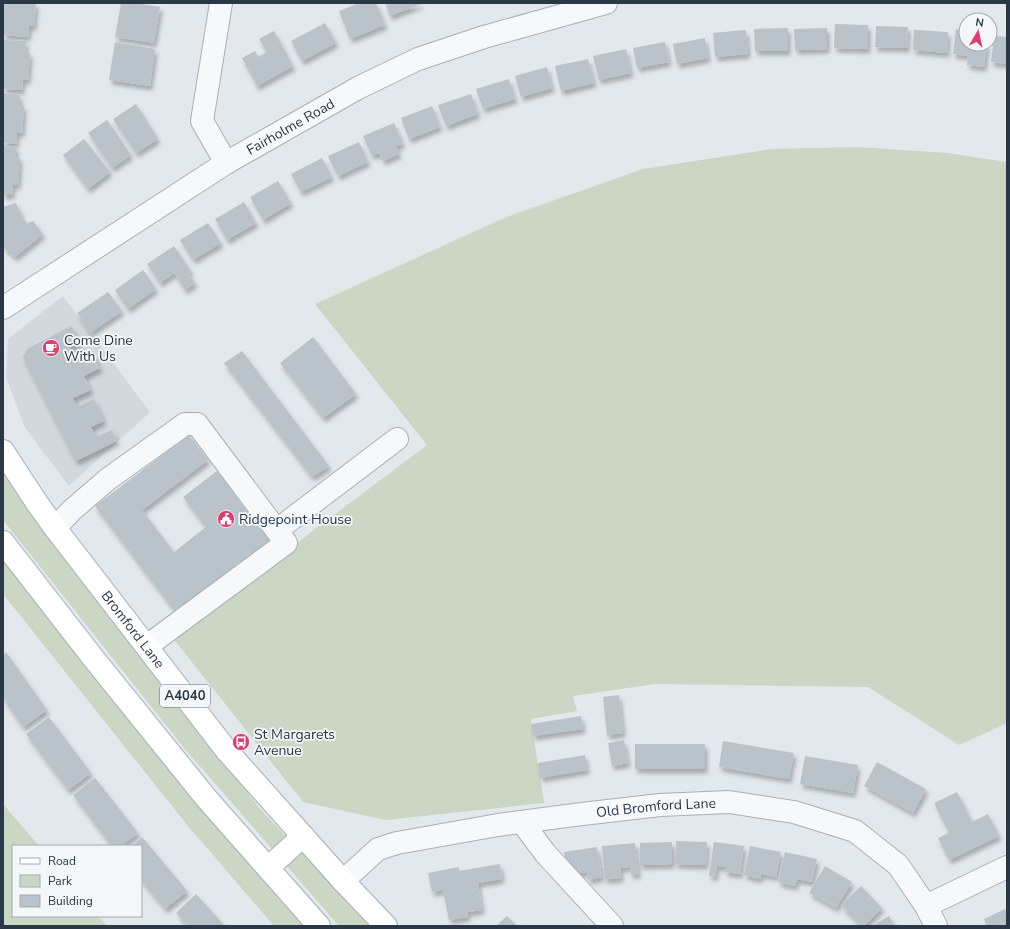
<svg xmlns="http://www.w3.org/2000/svg" width="1010" height="929" viewBox="0 0 1010 929" font-family="'Nunito Sans',sans-serif">
<style>
.built{fill:#d1d8de}
.green{fill:#cbd6c4}
.building{fill:#bac2ca;filter:url(#shadow)}
.lines{fill:none;stroke-linecap:round;stroke-linejoin:round}
.minor-casing{stroke:#a8b0b7;stroke-width:24}
.major-casing{stroke:#a2aeb9;stroke-width:24}
.minor{stroke:#f6f8fa;stroke-width:22}
.major{stroke:#fff;stroke-width:22}
.labels{text-anchor:middle;dominant-baseline:central;stroke-width:3.5;stroke-linejoin:round;paint-order:stroke}
.shield{fill:#f3f7f9;stroke:#66717c;stroke-width:1}
.shield-label{font-size:13px;font-weight:bold;fill:#2a3846}
.street-label{font-size:14px;fill:#2a3846;stroke:#f3f7f9}
.poi-label{font-size:14px;fill:#2a3846;stroke:#f3f7f9;text-anchor:start}
</style>
<defs>
<filter id="shadow"><feDropShadow dx="2.5" dy="4.5" stdDeviation="2" flood-color="#0004"/></filter>
</defs>
<rect width="100%" height="100%" fill="#e3e8ec"/>
<path class="built" d="M63,296L150,412L69,486L25,428L6,377L8,339Z"/>
<path class="green" d="M857,147L947,153L1007,162V723L959,745L868,687L655,684L573,696L577,711L531,719L544,803L386,820L303,802L172,637L427,445L315,304L504,218L643,169L772,149Z
M3,469L25,506L261,810L371,926H339L185,749L3,520Z
M3,554L309,926H274L188,826L3,594Z
M3,804L39,846H13V916H98L107,926H3Z"/>
<path class="building" d="M4,3H36L34,26H29L28,37L3,35Z
M121,3H135L160,7L154,43L115,37Z
M359,3H376L385,25L350,39L339,11Z
M385,3H421V4L390,16Z
M325,23L336,43L302,61L291,41Z
M835,24L868,25V49L834,48Z
M876,26L908,27L907,48L875,47Z
M788,28V51H755L754,29Z
M827,28V49L795,50L794,29Z
M956,29L966,31V44H987L984,67L967,65L968,56L953,54Z
M746,30L748,54L715,57L713,33Z
M914,30L948,32L947,53L913,50Z
M274,31L293,66L257,86L242,58L255,51L258,57L267,52L259,39Z
M994,36L1007,37V64L991,62Z
M705,38L708,58L677,64L673,44Z
M3,40L26,41L25,52L30,53L28,80L23,79L22,90L3,89Z
M115,42L155,49L150,86L109,80Z
M665,42L669,62L637,68L633,48Z
M626,49L631,73L599,80L593,56Z
M588,59L594,83L561,91L555,66Z
M547,67L552,88L521,97L515,76Z
M509,79L515,99L483,109L476,89Z
M3,93L20,95V105L24,106L22,133L17,132L16,144L3,143Z
M471,94L478,114L446,126L438,105Z
M136,104L158,139L136,153L113,119Z
M432,106L440,127L409,139L401,118Z
M107,120L131,155L112,168L88,133Z
M394,123L403,144L396,146L399,154L383,161L379,153L372,156L363,136Z
M84,139L110,172L88,189L63,155Z
M359,142L368,162L338,176L328,156Z
M3,145L16,147V157L20,158L18,185L13,184L12,195H3Z
M322,158L332,177L301,192L291,174Z
M278,181L291,203L263,220L250,197Z
M244,202L256,223L227,240L215,219Z
M16,203L26,224L33,221L43,234L15,257L3,247V207Z
M208,223L221,243L193,260L180,240Z
M174,246L191,271L188,273L195,283L185,290L174,273L160,283L147,264Z
M143,270L156,289L128,309L115,290Z
M108,292L122,311L90,333L77,313Z
M71,326L79,343L70,347L77,362L94,354L100,368L84,376L91,390L73,398L77,407L94,399L104,421L91,427L96,437L112,430L117,441L76,461L23,357L27,349Z
M313,337L356,394L323,418L280,363Z
M242,351L329,466L312,477L224,363Z
M189,435L208,460L142,510L174,552L206,527L183,497L217,471L264,534L273,527L280,536L180,618L95,506Z
M6,652L47,710L23,727L3,698V655Z
M619,695L623,733L607,735L603,697Z
M581,716L583,729L533,736L531,724Z
M49,717L91,773L68,790L26,734Z
M624,740L628,763L612,766L608,743Z
M723,741L794,753L789,779L719,767Z
M635,744H705V769H635Z
M585,755L587,770L540,778L538,763Z
M805,756L858,765L853,793L800,784Z
M877,762L926,789L913,813L864,786Z
M95,778L138,833L121,846H112L73,795Z
M957,792L972,822L988,814L999,836L949,860L938,838L949,833L934,803Z
M142,837L187,891L165,909L141,880V846H132Z
M676,841L707,842L706,865L675,864Z
M672,842V864L640,865V843Z
M714,842L744,846L740,874L725,872L726,867L717,866L715,877L709,876Z
M635,843L638,874L631,875L630,867L620,868L621,878L605,879L602,846Z
M750,846L781,852L776,877L761,874L760,879L744,875Z
M597,847L602,877L588,880L587,872L568,875L564,852Z
M785,852L817,859L812,882L797,879L795,886L778,882Z
M500,864L502,879L478,883L482,910L467,912L468,917L449,920L443,890L432,892L428,873L459,867V871Z
M825,866L852,882L836,908L809,893Z
M861,886L882,908L864,926H861L841,905Z
M196,894L225,926H188L176,913Z
M1005,909L1007,913V926H987L984,919Z
M507,916L517,926H496Z
M889,916L895,926H872Z"/>
<g class="lines">
<defs>
<g id="minor">
<path d="M221,3L202,121L226,163"/>
<path id="s1" d="M3,308L226,163L358,88L418,59L484,37L606,3"/>
<path d="M55,528L72,510L108,479L185,424H197L286,543L147,646"/>
<path d="M277,530L397,439"/>
<path d="M522,822L545,853L612,926"/>
<path id="s2" d="M343,881L378,849L397,843L498,825L582,814L660,805L729,802L794,812L855,831L898,865L926,906L936,926"/>
<path d="M926,906L1007,867"/>
</g>
<g id="major">
<path id="s3" d="M3,451L37,503L55,528L227,751L343,881L386,926"/>
<path d="M3,542L94,659L207,799L319,926"/>
<path d="M268,868L303,836"/>
</g>
</defs>
<use href="#minor" class="minor-casing"/>
<use href="#major" class="major-casing"/>
<use href="#minor" class="minor"/>
<use href="#major" class="major"/>
</g>
<defs>
<symbol id="cafe-disc" viewBox="-11 -11 22 22"><circle r="9.5" fill="#d74370" stroke="#f3f7f9"/><path d="M-5.5-4.5H6V0H3Q3 3.5 0 3.5H-2.5Q-5.5 3.5-5.5 0ZM3-3.2v2h1.7v-2ZM-6 4.5H4V6H-6Z" fill="#fff"/></symbol>
<symbol id="civic-disc" viewBox="-11 -11 22 22"><circle r="9.5" fill="#d74370" stroke="#f3f7f9"/><path d="M-.6-6.5H3V-4.5H.6V-3L4-1V1h2V6H-6V1h2V-1L-.6-3ZM-1.2 2.5V6h2.4V2.5Z" fill="#fff"/></symbol>
<symbol id="bus-disc" viewBox="-11 -11 22 22"><circle r="9.5" fill="#d74370" stroke="#f3f7f9"/><path d="M-5-6H5V4H4V6H2V4H-2V6H-4V4H-5ZM-3.5-4V0h7V-4ZM-3.5 1.2v1.5H-2V1.2ZM2 1.2v1.5H3.5V1.2Z" fill="#fff"/></symbol>
</defs>
<g fill-rule="evenodd">
<use href="#cafe-disc" x="41" y="338" width="20" height="20"/>
<use href="#civic-disc" x="216" y="509" width="20" height="20"/>
<use href="#bus-disc" x="231" y="732" width="20" height="20"/>
</g>
<g class="labels">
<rect class="shield" x="160" y="685" width="50" height="22" rx="3"/>
<g class="shield-label">
<text x="185" y="696">A4040</text>
</g>
<g class="street-label">
<text stroke="none"><textPath href="#s1" startOffset="340">Fairholme Road</textPath></text>
<text stroke="none"><textPath href="#s3" startOffset="221">Bromford Lane</textPath></text>
<text stroke="none"><textPath href="#s2" startOffset="329">Old Bromford Lane</textPath></text>
</g>
<g class="poi-label">
<text x="64" y="340">Come Dine<tspan x="64" dy="16">With Us</tspan></text>
<text x="239" y="519">Ridgepoint House</text>
<text x="254" y="734">St Margarets<tspan x="254" dy="16">Avenue</tspan></text>
</g>
</g>
<rect width="1010" height="929" fill="none" stroke="#2a3846" stroke-width="8"/>
<rect x="12" y="845" width="130" height="72" fill="#f3f7f9" stroke="#a3abb1"/>
<rect x="20" y="858" width="20" height="6" fill="#ffffff" stroke="#a3abb1"/>
<text x="48" y="865" font-size="12" fill="#2a3846">Road</text>
<rect x="20" y="875" width="20" height="12" fill="#cbd6c4" stroke="#a3abb1"/>
<text x="48" y="885" font-size="12" fill="#2a3846">Park</text>
<rect x="20" y="895" width="20" height="12" fill="#bac2ca" stroke="#a3abb1"/>
<text x="48" y="905" font-size="12" fill="#2a3846">Building</text>
<g transform="translate(978 32) rotate(9)"><circle r="19" fill="#f3f7f9" stroke="#a3abb1"/>
<path d="M0-3L7 15L0 10L-7 15Z" fill="#d74370"/>
<text y="-6" font-size="11" font-weight="bold" text-anchor="middle" fill="#2a3846">N</text>
</g>
</svg>
